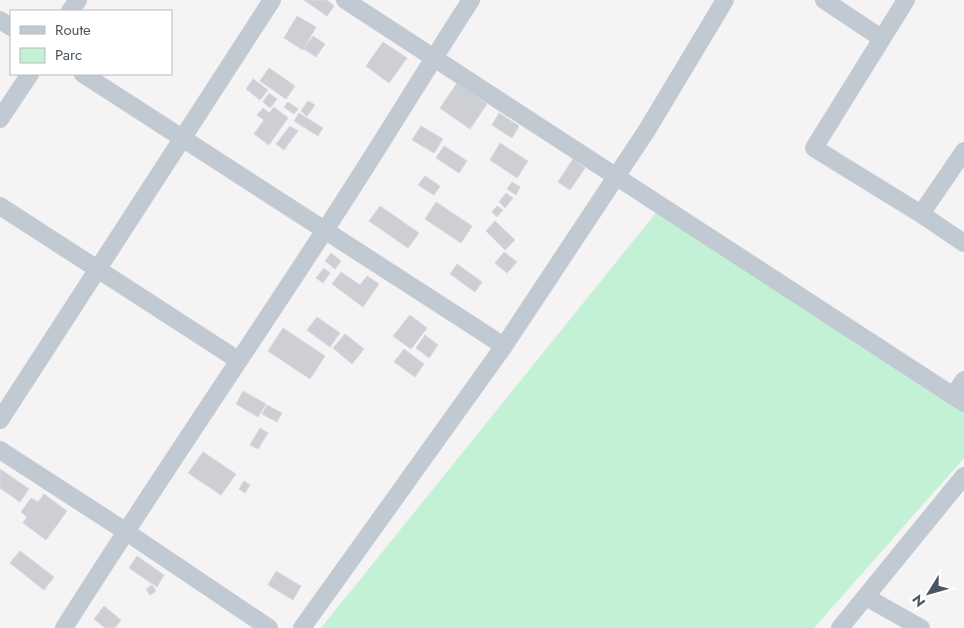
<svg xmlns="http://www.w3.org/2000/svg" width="964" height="628" viewBox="0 0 964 628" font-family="Jost,sans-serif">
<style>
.green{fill:#c3f1d5}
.building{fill:#cdcfd5;stroke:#d7d9de}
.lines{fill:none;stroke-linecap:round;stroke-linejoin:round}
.minor{stroke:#c1cad2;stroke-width:18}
</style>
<rect width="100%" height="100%" fill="#f5f3f3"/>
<path class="green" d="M659,209L964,408V458L814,628H321Z"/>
<path class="building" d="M304,0H327L334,6L327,16Z
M297,16L316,27L303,50L284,38Z
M313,36L325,44L316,57L304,49Z
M383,42L407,58L389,83L366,66Z
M269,68L295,86L286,99L260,81Z
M253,79L268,90L260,100L246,89Z
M457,83L487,104L470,129L440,108Z
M269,93L277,99L270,108L263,102Z
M308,101L315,105L307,116L301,111Z
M288,102L298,109L294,114L284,107Z
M274,107L288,118L269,145L254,134L264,120L257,115L263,108L269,113Z
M299,113L323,128L318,136L294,121Z
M499,113L519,126L512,138L492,125Z
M290,126L298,131L284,150L276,144Z
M421,126L443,139L434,153L412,140Z
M500,143L528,161L517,178L490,160Z
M444,146L467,161L459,173L436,158Z
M573,159L585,168L570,190L558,182Z
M425,176L440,186L434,195L418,185Z
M512,182L520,187L516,195L507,189Z
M506,193L513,198L505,208L499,202Z
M436,202L472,226L461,243L425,219Z
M380,206L419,233L408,248L369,221Z
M497,206L503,210L497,217L492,212Z
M495,221L515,240L505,250L486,231Z
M504,252L517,262L507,273L495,263Z
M331,253L341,261L335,269L325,261Z
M457,264L482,282L475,292L450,274Z
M324,268L330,273L323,283L316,278Z
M341,272L360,285L367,276L379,284L363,307L332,284Z
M410,315L427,328L411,349L393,336Z
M317,317L340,333L330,347L307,330Z
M283,328L325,356L310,379L268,351Z
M345,334L364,349L352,364L333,348Z
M425,335L438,345L429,358L416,348Z
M404,349L424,364L415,377L394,362Z
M243,391L266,404L258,417L236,404Z
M267,405L282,413L277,422L262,414Z
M260,428L268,433L258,449L250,445Z
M203,452L236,474L221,495L188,473Z
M0,469L29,489L20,502L0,488Z
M244,481L250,485L245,493L239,489Z
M44,494L67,511L46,540L23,523L27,517L21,512L31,498L38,502Z
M20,551L54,577L44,590L10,563Z
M137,556L164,575L157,587L129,568Z
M276,571L301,586L293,600L268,585Z
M152,585L156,591L150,595L146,589Z
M104,606L121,620L115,628H105L94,619Z"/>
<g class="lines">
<path class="minor" d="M345,0L964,403
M824,0L881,38
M906,0L814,148L921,214L964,243
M70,11L78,0
M0,20L11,27
M83,74L504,346
M0,119L30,74
M0,206L238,360
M921,214L964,151
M953,396L964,380
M0,420L272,0
M0,450L125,531L269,628
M866,597L921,628
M64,628C148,495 237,365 323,233C374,156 421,77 471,0
M302,628L504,346L647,130L725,0
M840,628L964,476"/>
</g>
<rect x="10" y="10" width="162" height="65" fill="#ffffff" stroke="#b7bbc0"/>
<rect x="20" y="26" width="25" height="8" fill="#c1cad2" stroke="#b7bbc0"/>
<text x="55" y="35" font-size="15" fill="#4a5661">Route</text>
<rect x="20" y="48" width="25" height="15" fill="#c3f1d5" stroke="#b7bbc0"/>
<text x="55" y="60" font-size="15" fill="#4a5661">Parc</text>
<g transform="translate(929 593) rotate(233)" stroke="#ffffff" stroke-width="4" paint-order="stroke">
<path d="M0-4L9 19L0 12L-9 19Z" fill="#4a5661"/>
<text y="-8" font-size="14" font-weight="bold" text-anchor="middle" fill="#4a5661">N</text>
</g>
</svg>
